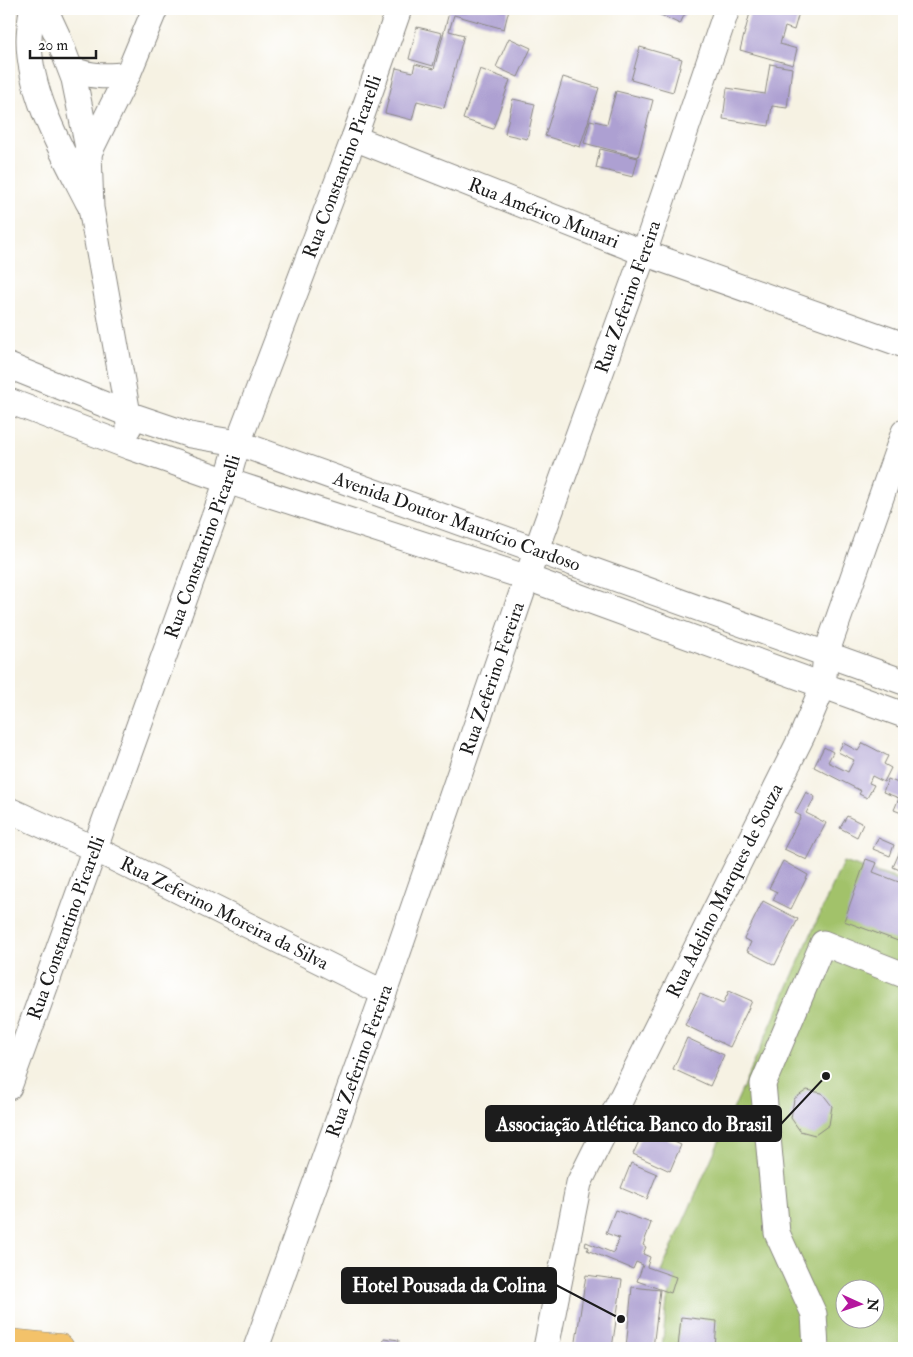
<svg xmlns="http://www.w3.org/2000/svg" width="913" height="1357" viewBox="0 0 913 1357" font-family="'IM FELL Double Pica',serif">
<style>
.green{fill:#a2c26a;stroke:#5f6f43;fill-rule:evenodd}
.building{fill:#ada0d2}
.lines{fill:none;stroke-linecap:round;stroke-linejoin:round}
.minor-casing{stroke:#898780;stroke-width:27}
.major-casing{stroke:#898780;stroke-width:29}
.minor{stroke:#fff;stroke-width:25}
.major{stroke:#f3c26a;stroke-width:28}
.labels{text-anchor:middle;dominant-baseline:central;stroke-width:4;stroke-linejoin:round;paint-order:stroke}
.street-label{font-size:19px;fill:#1c1c1c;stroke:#fff}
.leader{fill:none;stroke:#1c1c1c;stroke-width:2}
.callout-dot{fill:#1c1c1c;stroke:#fff;stroke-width:2}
.callout{fill:#1c1c1c;stroke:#1c1c1c;stroke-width:2}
.callout-label{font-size:20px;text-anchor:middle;font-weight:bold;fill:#fff}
</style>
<rect width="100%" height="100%" fill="#fff"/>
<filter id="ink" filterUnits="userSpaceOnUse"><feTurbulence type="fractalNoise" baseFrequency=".02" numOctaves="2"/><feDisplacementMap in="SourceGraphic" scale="10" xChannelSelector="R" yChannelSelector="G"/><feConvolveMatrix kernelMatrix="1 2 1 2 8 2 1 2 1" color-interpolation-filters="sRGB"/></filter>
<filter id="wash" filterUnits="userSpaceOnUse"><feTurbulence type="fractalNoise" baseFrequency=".0096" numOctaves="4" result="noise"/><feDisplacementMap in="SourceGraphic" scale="20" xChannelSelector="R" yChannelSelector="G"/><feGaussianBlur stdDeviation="1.12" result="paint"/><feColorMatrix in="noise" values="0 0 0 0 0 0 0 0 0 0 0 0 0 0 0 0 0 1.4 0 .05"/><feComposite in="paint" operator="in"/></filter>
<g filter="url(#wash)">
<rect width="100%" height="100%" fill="#f6f2e3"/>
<path class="green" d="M843,862L904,881V1348H662L667,1301L676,1277L661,1272ZM846,1290H876V1320H846Z"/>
<g id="blocks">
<path class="building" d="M450,9H509L504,29L454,15L449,31L464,35L444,108L417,101L412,120L385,113L396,68L413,72L415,64L434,69Z
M650,9H687L680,24L650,10Z
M751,9H800L794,30L785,27L780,44L797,49L793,65L740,50Z
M417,27L442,33L433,66L409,59Z
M509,38L531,48L518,77L496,67Z
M640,47L682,59L673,92L631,80Z
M770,64L792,68L787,108L772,106L769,126L723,119L727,88L765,94Z
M480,69L510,80L493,129L463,119Z
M563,77L599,88L580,147L545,136Z
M616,91L653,100L638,157L584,143L590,120L607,124Z
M513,99L535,104L527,139L505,134Z
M600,149L638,158L633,177L596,168Z
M843,743L858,751L863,743L888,756L884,764L891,768L884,782L872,776L869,783L874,785L867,798L859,794L861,791L814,767L824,747L833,752L828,762L848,772L854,760L838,752Z
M904,768V814L894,810L899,798L883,792L888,779L898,783Z
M806,792L815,797L806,813L826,823L807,860L784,849L801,816L795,813Z
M847,816L863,824L857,837L840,828Z
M878,838L894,845L890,856L873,849Z
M904,842V872L893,867Z
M866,859L877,863L873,872L904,884V925L898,941L844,921Z
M783,861L808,875L791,909L773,900L777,892L769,888Z
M763,901L798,919L775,965L747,951L751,942L744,939Z
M729,991L752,1001L730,1047L685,1025L700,994L723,1004Z
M687,1038L724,1055L710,1086L673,1069Z
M807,1090L822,1093L832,1106L829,1125L815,1135L800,1131L791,1118L794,1099Z
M645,1128L681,1145L670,1171L633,1154Z
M631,1163L657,1174L647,1199L621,1188Z
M615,1210L651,1223L643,1245L646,1247L643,1254L650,1257L647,1267L676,1277L671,1293L637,1281L643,1265L636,1262L633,1269L587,1250L589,1247L585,1246L586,1242L613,1253L619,1238L606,1233Z
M586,1275L622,1280L612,1348H575Z
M632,1287L660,1290L653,1348H626Z
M681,1317L717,1321L715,1348H678Z
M384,1338L399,1340L398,1348H383Z"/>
</g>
</g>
<g filter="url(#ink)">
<use href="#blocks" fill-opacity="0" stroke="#898780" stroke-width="1"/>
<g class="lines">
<defs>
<g id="minor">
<path d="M32,9C31,19 29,29 29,40C29,95 63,153 88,202"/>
<path d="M45,9L58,37L74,79L89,153L91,208L128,414L129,427"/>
<path d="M71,69C91,77 107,77 128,74"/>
<path id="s1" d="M354,138L644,253L904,345"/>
<path d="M84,156L89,153L128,74L155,9"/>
<path id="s2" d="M9,366L128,414L190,435L238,443L904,682"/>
<path d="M9,401L130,447L227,481L528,578L904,715"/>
<path id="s3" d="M9,810L95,849L384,993"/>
<path id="s4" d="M9,1087L227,481L238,443L354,138L399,9"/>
<path id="s5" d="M256,1348L384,993L537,549L644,253L727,9"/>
<path id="s6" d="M546,1348L579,1183L802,736L823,686L826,654L904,432"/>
<path d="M816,1348L814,1314L777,1233L763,1084L823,943L904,975"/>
</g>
<path id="major" d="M9,1343L60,1348"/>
</defs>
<use href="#minor" class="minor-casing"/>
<use href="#major" class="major-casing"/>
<use href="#minor" class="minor"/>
<use href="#major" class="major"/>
</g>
</g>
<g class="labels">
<g class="street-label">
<text stroke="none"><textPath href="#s4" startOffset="979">Rua Constantino Picarelli</textPath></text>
<text stroke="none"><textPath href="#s1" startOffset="204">Rua Américo Munari</textPath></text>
<text stroke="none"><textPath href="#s5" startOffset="1115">Rua Zeferino Fereira</textPath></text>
<text stroke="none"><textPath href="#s2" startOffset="475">Avenida Doutor Maurício Cardoso</textPath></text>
<text stroke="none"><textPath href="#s4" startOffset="574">Rua Constantino Picarelli</textPath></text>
<text stroke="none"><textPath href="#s5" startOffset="710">Rua Zeferino Fereira</textPath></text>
<text stroke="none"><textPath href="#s6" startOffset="495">Rua Adelino Marques de Souza</textPath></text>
<text stroke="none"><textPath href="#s3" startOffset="239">Rua Zeferino Moreira da Silva</textPath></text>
<text stroke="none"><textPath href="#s4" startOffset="169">Rua Constantino Picarelli</textPath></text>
<text stroke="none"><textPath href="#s5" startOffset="305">Rua Zeferino Fereira</textPath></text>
</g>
</g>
<path class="leader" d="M826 1076L781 1124M621 1319L556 1285"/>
<g class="callout-dot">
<circle cx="826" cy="1076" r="5"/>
<circle cx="621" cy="1319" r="5"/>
</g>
<g class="callout">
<rect x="486" y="1106" width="295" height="35" rx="5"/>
<rect x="342" y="1268" width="214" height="35" rx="5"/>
</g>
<g class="callout-label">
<text x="634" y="1131">Associação Atlética Banco do Brasil</text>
<text x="449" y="1292">Hotel Pousada da Colina</text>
</g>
<rect width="913" height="1357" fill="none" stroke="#fff" stroke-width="30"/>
<g transform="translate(860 1304) rotate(93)"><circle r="24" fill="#ffffff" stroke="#a4a4a4"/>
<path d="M0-4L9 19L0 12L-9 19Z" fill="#b5179e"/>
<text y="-8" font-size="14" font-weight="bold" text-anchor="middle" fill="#1c1c1c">N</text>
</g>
<path d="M30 50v8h66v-8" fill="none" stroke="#1c1c1c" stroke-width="2.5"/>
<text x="38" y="50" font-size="15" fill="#1c1c1c" stroke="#ffffff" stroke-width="4" paint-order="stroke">20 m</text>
</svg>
